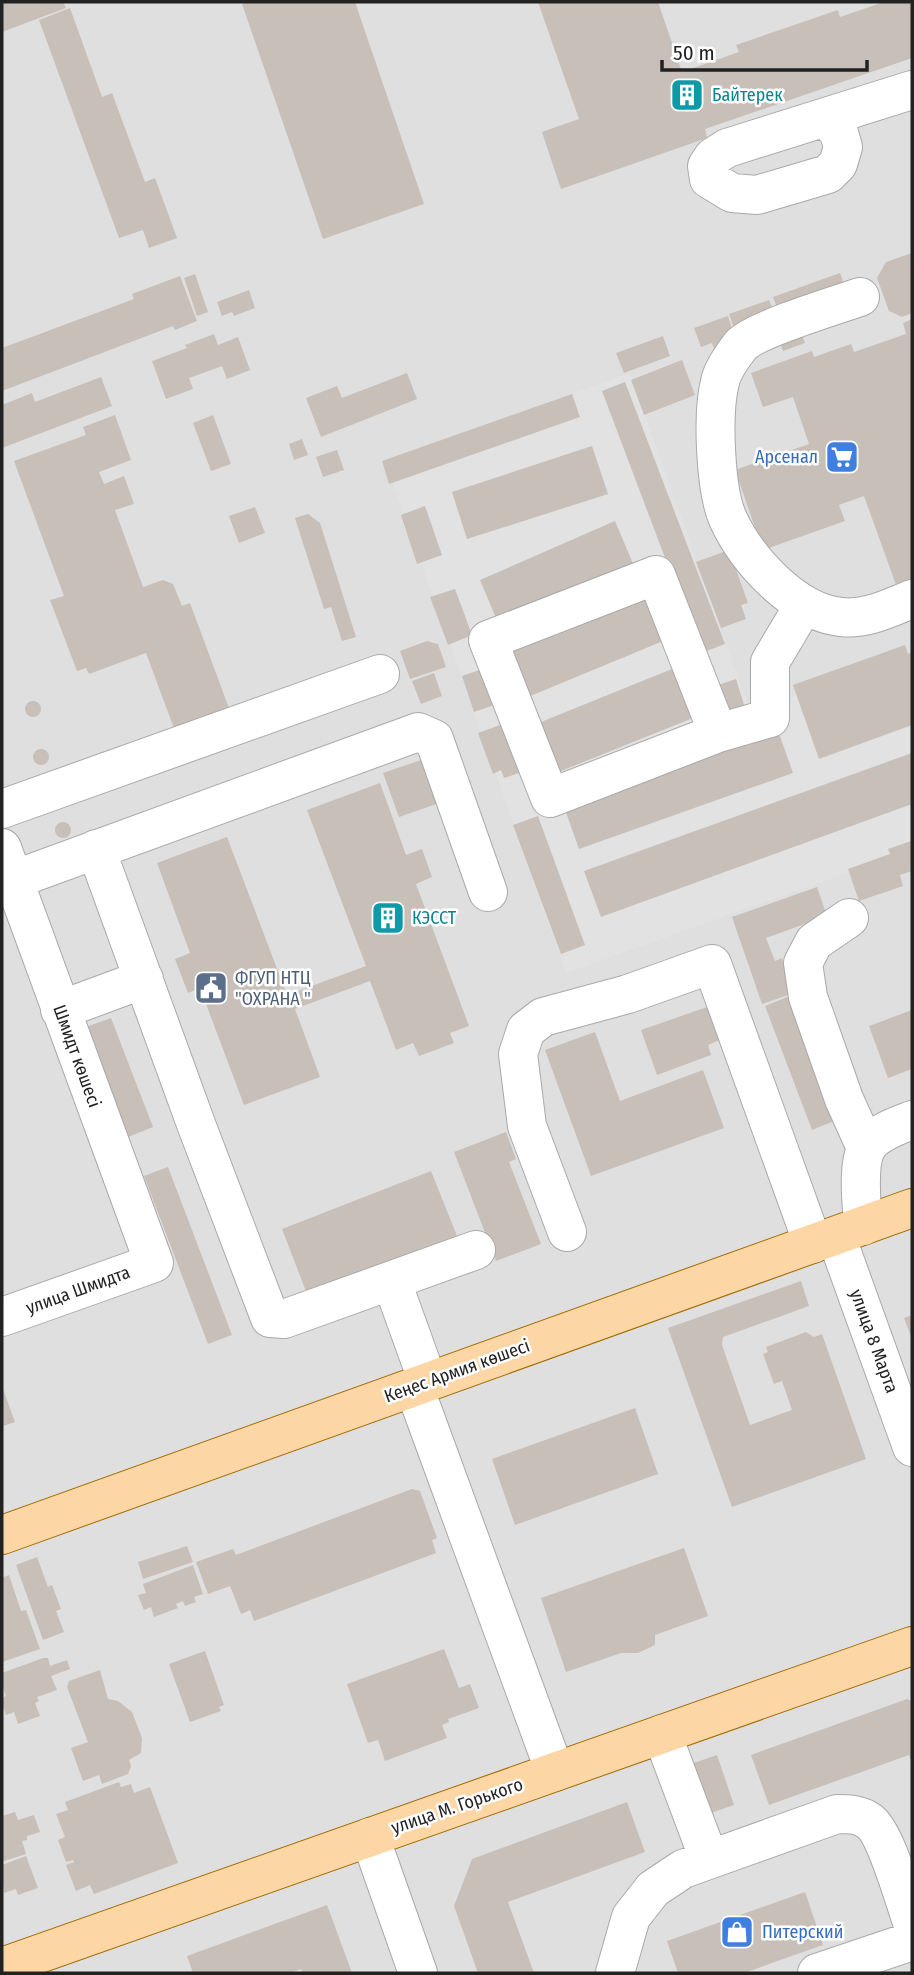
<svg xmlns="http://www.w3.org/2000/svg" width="914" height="1975" viewBox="0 0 914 1975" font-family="'Fira Sans Condensed',sans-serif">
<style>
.residential{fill:#e0dfdf}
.parking{fill:#e2e2e2}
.building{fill:#c7bfb8}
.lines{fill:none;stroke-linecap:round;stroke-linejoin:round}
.minor-casing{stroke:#a9a9a9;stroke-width:40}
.major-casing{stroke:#a06b00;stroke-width:40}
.minor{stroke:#fff;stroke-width:38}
.major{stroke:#fcd6a4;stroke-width:38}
.labels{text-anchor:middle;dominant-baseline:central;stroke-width:5;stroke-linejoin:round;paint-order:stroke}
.culture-label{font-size:18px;fill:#0d838f;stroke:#fff;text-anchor:start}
.shop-label{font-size:18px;fill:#366cbe;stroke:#fff;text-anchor:end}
.service-label{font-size:18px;fill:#4e5e75;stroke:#fff;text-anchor:start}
.street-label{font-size:18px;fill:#222;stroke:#fff}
</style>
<rect width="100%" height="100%" fill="#f2efe9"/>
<path class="residential" d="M2,2H912V1973H2Z"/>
<path class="parking" d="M630,373L750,711L909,655L912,666V850L566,973L385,460Z"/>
<path class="building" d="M2,2H63L66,8L2,32Z
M249,2H355L424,204L323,239L242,4Z
M538,2H658L682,72L739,52L736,45L838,10L840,17L884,2H912V58L705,129L707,138L561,189L542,132L579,119Z
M70,8L102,97L112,93L145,182L155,178L177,238L149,248L143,230L119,238L39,20Z
M912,253V313L902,317L889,311L877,278L886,262Z
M840,273L848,295L780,316L773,297Z
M195,274L208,312L197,316L184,278Z
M180,276L197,321L175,330L173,326L2,391V348L134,299L132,294Z
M249,290L255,308L234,316L232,312L222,316L217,302Z
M769,300L774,311L736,334L729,314Z
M728,316L733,332L723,335L727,346L715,351L712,343L701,347L694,328Z
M912,319V588L899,593L864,496L839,505L845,521L763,550L735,470L809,444L793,397L763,407L751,373L812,351L814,357L851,344L854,352L906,334L903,323Z
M797,322L805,343L783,351L775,330Z
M214,334L218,345L238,337L250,370L227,379L222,366L189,378L193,389L166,399L152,361L187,348L185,345Z
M663,336L670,356L624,373L616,353Z
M682,360L695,395L644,415L631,380Z
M407,373L417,399L321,437L306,398L337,386L342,398Z
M101,377L112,406L2,448V405L32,393L35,402Z
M625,382L725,644L701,653L602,391Z
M572,394L580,417L389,484L382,461Z
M115,415L131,460L99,472L104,484L124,476L134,504L115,510L143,587L163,580L173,584L182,606L190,603L233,719L178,739L146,653L89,674L86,668L77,671L50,600L64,596L14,461L86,435L83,427Z
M213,415L231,464L211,471L193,423Z
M302,439L308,455L294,460L289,444Z
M592,446L608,494L467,539L452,492Z
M337,450L344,470L323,477L316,457Z
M425,506L442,555L417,564L401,515Z
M255,507L265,533L239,543L229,516Z
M308,514L320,523L356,637L342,641L331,607L324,609L295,518Z
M615,521L634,566L499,625L480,580Z
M729,550L748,603L741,605L746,619L721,628L696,562Z
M455,589L472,635L448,645L430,597Z
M644,595L663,641L528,697L509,651Z
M427,641L438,644L446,667L410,679L400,651Z
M905,645L908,654L912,652V725L819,759L793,685Z
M485,668L497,704L474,712L462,676Z
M672,669L693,718L556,773L536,724Z
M434,673L442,696L421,704L412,681Z
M736,679L745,708L727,714L718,685Z
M25 709a8 8 0 1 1 16 0a8 8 0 1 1-16 0Z
M508,722L525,771L504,778L501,770L493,774L478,733Z
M776,725L793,773L579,849L562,801Z
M33 757a8 8 0 1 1 16 0a8 8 0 1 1-16 0Z
M912,753V804L601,917L584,871Z
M424,759L439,803L399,817L383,773Z
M380,783L406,855L422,849L432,877L416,884L469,1026L450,1033L454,1043L419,1056L413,1043L396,1050L370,981L295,1009L320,1077L244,1105L200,988L188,993L175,959L190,953L157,863L227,837L287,995L366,966L307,810Z
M538,816L585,945L561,954L513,825Z
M55 830a8 8 0 1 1 16 0a8 8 0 1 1-16 0Z
M911,841L912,871L900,875L903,886L859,901L848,869L890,854L888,849Z
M817,887L827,916L766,938L775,961L782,958L794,993L762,1004L732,917Z
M792,995L839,1119L812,1130L765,1006Z
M710,1006L722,1039L708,1045L711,1055L657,1075L641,1030Z
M912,1010V1069L888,1078L869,1026Z
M111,1018L153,1127L128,1137L86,1027Z
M595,1032L620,1101L703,1070L724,1128L591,1176L545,1050Z
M506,1132L516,1159L509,1162L541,1244L496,1261L454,1152Z
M168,1167L232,1335L208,1344L144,1176Z
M431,1171L457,1236L307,1294L282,1229Z
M801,1281L809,1306L723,1337L722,1345L750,1425L792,1410L782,1381L774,1384L763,1354L768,1352L766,1347L806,1332L814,1337L822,1334L866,1459L732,1507L668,1328Z
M912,1315V1339L904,1318Z
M2,1386L15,1422L3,1426L2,1423Z
M635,1408L658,1474L515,1525L492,1459Z
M412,1489L420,1491L437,1538L432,1540L436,1553L254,1621L250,1610L241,1614L230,1586L208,1594L196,1562L233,1549L236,1555Z
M187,1546L193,1562L143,1579L138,1562Z
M684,1548L708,1616L655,1635V1645L638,1653H621L566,1672L541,1598Z
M37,1557L48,1587L52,1585L61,1609L56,1611L64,1632L43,1640L16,1565Z
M193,1565L203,1594L194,1597L196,1602L185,1606L183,1601L176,1604L178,1608L154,1617L151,1607L144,1610L138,1595L146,1593L143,1584Z
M9,1575L21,1611L26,1610L40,1649L2,1662V1578Z
M444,1649L459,1688L470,1684L479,1708L448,1719L449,1722L442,1725L447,1738L385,1761L378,1740L368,1743L347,1684Z
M205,1651L224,1705L219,1707L221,1711L190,1722L169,1664Z
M43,1658H48L50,1666L67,1660L70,1669L51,1676L57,1690L37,1697L39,1701L35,1703L40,1716L18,1724L14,1712L6,1715L2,1703V1698L6,1696L2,1684V1673Z
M100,1670L108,1699L118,1701L132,1712L142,1738L141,1753L129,1760L131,1766L128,1774L102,1784L99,1775L83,1781L71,1748L88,1742L67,1687L69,1681Z
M907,1699L912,1701V1763L909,1755L769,1805L751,1755Z
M717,1755L734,1805L702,1816L685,1766Z
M119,1782L121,1787L131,1784L134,1793L150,1787L178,1863L94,1894L90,1885L76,1891L66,1865L74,1862L73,1860L66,1862L58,1840L65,1837L56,1814L68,1810L65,1802Z
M627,1802L645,1852L508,1902L534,1973H478L454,1906L472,1859Z
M15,1812L18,1820L34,1815L40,1832L27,1836V1840L22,1841L26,1854L4,1861L2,1858V1816Z
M26,1856L38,1888L18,1895L16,1889L4,1893L2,1865Z
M805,1892L823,1945L744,1973H678L667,1941Z
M327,1905L352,1973H303L301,1969L290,1973H193L187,1956Z"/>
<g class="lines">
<defs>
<path id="minor" d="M826,117L839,133L843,147L838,164L828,174L757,195L732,193L709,179L707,166L713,157L727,148L912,90
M860,297C836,305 755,330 741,345C734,354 722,371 720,382C712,413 715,490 728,519C747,560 794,612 841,617C866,620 889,608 912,599
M718,733L656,575L488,640L550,798L718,733L770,718V662L804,605
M2,809L380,674
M2,848L154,1263L2,1317
M96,849L196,1124L270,1318L284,1319L476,1250
M13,880L418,732L434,739L488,892
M849,918L814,942L803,963L808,997L844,1099L866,1148
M60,1010L144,979
M863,1226C862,1206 857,1167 866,1149C874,1133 897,1126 912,1120
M567,1232L527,1126L518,1054L526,1030L543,1017L628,994L712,964L813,1244
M836,1236L912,1447
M392,1282L428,1382
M414,1387L555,1772
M662,1734L709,1859
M370,1837L418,1973
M615,1973L631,1917L653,1889L683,1869L837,1814C849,1814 859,1814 869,1821C886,1833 904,1900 912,1922
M817,1973L912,1941"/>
<path id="major" d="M2,1535L912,1208
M2,1967L912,1646"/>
</defs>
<use href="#minor" class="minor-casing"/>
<use href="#major" class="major-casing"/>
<use href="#minor" class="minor"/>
<use href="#major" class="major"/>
</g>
<defs>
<symbol id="building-square" viewBox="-11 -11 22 22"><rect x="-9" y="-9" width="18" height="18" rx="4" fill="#0f9aa8" stroke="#fff"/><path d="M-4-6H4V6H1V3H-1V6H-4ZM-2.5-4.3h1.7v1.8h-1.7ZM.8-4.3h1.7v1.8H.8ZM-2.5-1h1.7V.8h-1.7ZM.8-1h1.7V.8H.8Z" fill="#fff"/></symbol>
<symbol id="supermarket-square" viewBox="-11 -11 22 22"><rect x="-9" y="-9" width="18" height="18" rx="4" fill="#3f7fe0" stroke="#fff"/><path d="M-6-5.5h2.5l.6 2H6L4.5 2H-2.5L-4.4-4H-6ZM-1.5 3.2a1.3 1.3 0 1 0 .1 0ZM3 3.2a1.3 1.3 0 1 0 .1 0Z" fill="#fff"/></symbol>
<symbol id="civic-square" viewBox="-11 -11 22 22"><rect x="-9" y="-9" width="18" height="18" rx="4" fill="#5c6f8a" stroke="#fff"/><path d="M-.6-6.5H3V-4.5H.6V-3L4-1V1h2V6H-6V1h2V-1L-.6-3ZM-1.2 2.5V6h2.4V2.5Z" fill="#fff"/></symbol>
<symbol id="shop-square" viewBox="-11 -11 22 22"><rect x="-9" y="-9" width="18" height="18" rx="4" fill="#3f7fe0" stroke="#fff"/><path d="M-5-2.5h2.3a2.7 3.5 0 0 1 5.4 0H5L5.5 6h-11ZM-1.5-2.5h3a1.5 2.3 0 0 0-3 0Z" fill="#fff"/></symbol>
</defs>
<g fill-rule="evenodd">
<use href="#building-square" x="668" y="76" width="38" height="38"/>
<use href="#supermarket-square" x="823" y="438" width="38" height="38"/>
<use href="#building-square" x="369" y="899" width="38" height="38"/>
<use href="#civic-square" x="192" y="969" width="38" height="38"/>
<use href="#shop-square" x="718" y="1913" width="38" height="38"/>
</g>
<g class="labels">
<g class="culture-label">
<text x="712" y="95">Байтерек</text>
<text x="412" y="918">КЭССТ</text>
</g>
<g class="shop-label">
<text x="818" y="457">Арсенал</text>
<text x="762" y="1932" text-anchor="start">Питерский</text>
</g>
<g class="service-label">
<text x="235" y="978">ФГУП НТЦ<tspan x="235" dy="21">"ОХРАНА "</tspan></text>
</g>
<g class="street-label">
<text transform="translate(77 1056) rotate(70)">Шмидт көшесі</text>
<text transform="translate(78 1290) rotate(-20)">улица Шмидта</text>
<text transform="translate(874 1341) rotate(70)">улица 8 Марта</text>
<text transform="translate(457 1371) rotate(-20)">Кеңес Армия көшесі</text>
<text transform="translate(457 1806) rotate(-19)">улица М. Горького</text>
</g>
</g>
<rect width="914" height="1975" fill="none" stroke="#222222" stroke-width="7"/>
<path d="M662 60v10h205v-10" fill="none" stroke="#222222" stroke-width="3.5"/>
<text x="673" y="60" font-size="21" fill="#222222" stroke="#ffffff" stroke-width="5" paint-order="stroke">50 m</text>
</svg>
